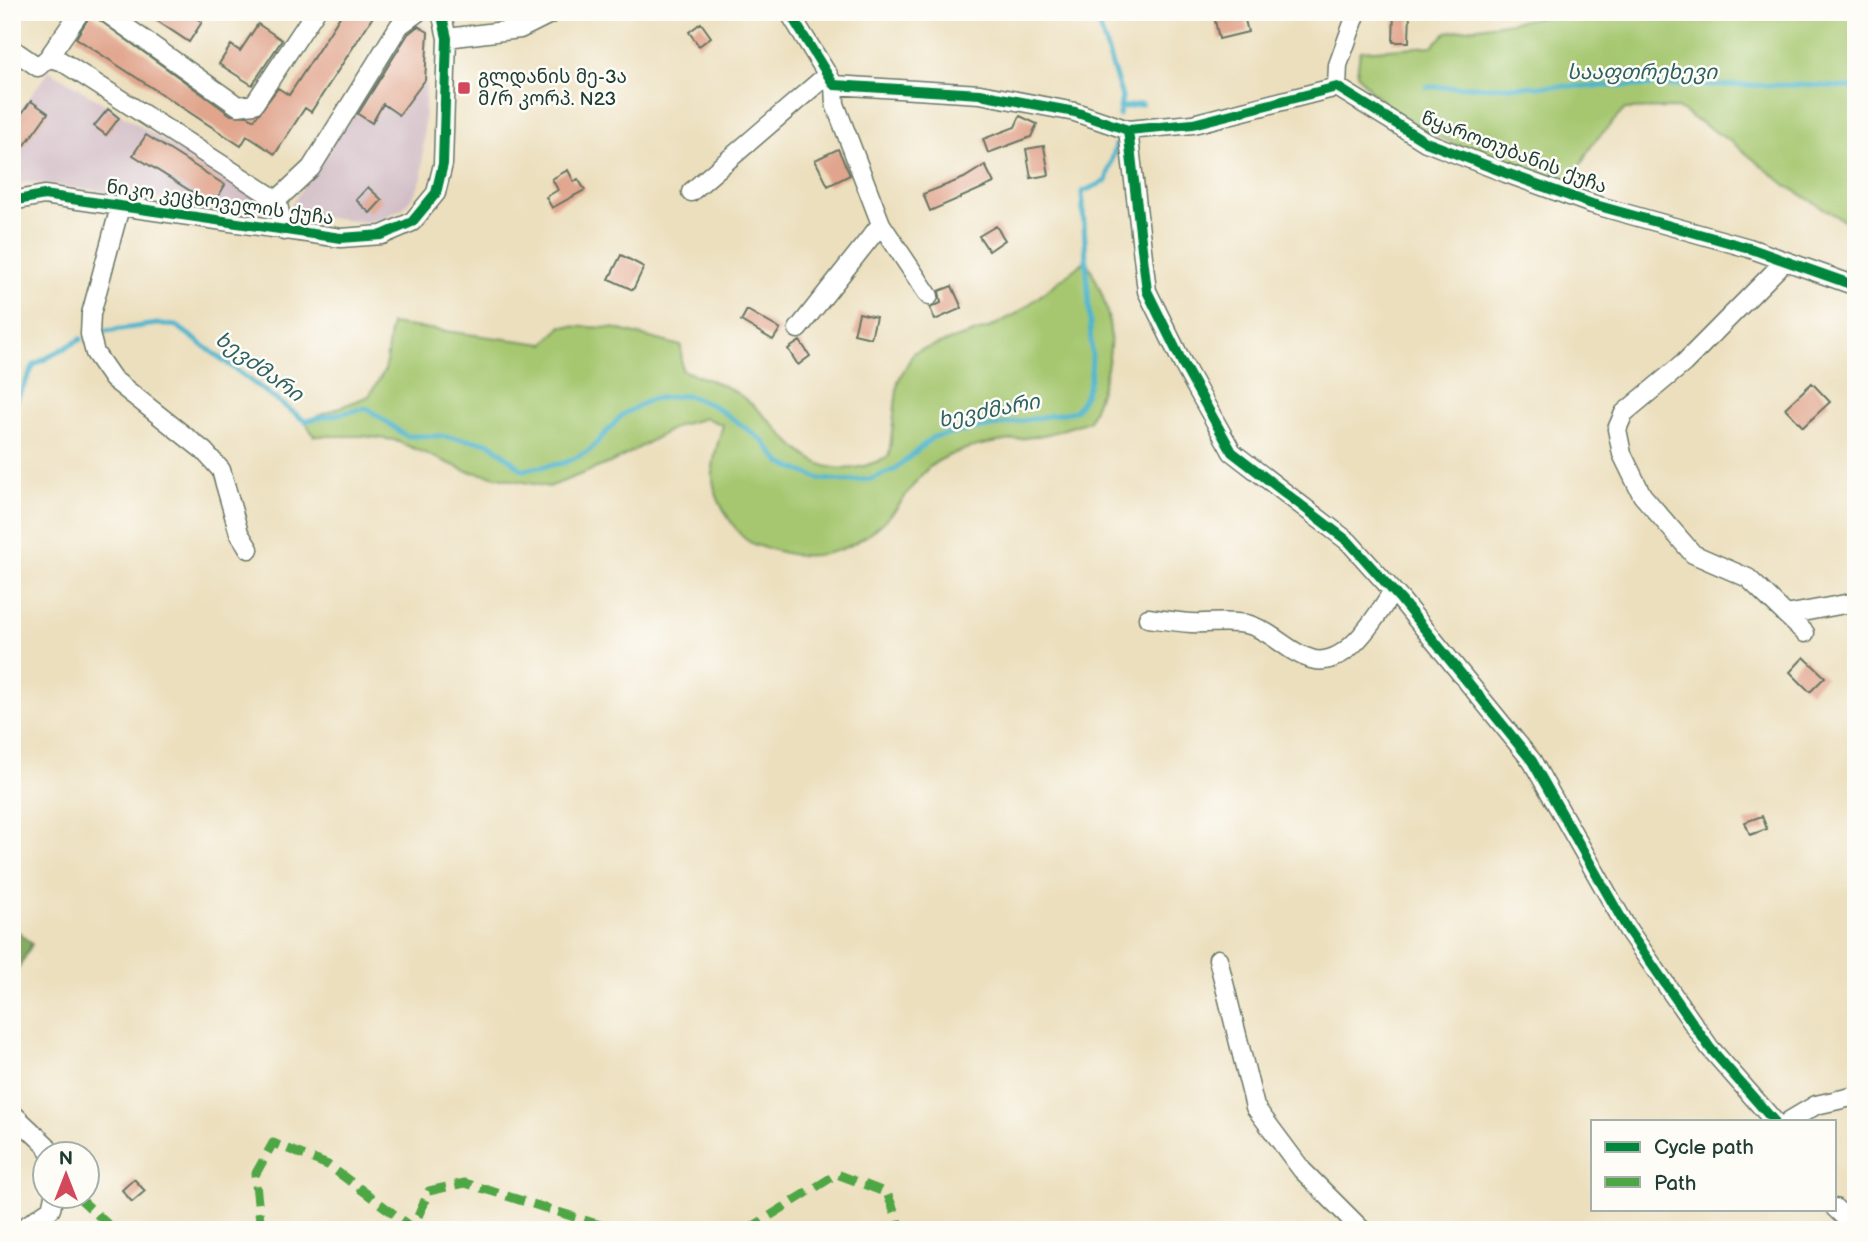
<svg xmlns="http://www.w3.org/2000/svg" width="1868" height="1242" viewBox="0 0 1868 1242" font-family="'Balsamiq Sans','Noto Sans Georgian',sans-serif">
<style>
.industrial{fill:#d2bdc6}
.green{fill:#a6c76f;stroke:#628252;stroke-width:2}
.forest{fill:#84ac62;stroke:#52744b;stroke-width:2}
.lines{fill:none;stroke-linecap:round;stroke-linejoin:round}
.stream{stroke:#4db5cc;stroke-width:5}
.building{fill:#e1a58d}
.minor-casing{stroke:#677664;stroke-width:21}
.minor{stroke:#fff;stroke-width:18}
.quiet{stroke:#4fa644;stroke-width:9;stroke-dasharray:18 9;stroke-linecap:butt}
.cycleway-casing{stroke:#fdfcf7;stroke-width:15}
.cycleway{stroke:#00873e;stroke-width:10}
.poi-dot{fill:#d1495b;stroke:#fdfcf7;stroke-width:2.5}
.labels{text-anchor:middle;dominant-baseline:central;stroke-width:5;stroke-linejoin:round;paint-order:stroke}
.poi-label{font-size:19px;fill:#1f3d34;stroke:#fdfcf7;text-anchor:start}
.street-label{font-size:19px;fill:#1f3d34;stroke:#fdfcf7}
.water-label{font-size:21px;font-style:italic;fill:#2d6162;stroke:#fdfcf7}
</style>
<rect width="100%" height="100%" fill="#fdfcf7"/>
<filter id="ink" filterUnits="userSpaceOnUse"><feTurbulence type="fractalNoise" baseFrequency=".0143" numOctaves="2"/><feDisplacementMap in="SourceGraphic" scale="14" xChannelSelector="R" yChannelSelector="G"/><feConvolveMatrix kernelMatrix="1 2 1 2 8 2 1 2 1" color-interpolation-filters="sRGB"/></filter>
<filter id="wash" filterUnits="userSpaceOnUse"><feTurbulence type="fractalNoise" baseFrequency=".00686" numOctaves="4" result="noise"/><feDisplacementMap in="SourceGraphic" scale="28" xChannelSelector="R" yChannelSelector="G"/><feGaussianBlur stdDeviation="1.57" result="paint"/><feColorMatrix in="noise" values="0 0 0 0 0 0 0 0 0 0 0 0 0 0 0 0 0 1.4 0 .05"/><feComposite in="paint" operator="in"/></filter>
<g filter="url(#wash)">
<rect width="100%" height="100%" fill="#ecdfbe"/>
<path class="industrial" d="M412,19L428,30L422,178L414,195L403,208L382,219L365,222L286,213Z
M49,70L267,204L264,211L27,182L12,186V122Z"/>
<path class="green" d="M1576,12H1856V228L1787,186L1733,143L1677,108L1625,109L1593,143L1571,182C1496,157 1406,141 1357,74L1360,51L1432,46L1447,32Z
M1086,260C1120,322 1116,356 1089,421C1072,426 1055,433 1038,436C1004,442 971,443 940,460C919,471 909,494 894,511C865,544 825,564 781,552C761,546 749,547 736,529C706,487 709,472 723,425L706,418L679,425L617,460L549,487L467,471L394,440L363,436H314L305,421L369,396L385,370L391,324L544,344L562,326L613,328L681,346L682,370C698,377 717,381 732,390C790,424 806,499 889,456L898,381L914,352L989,328L1018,313Z"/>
<path class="forest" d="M12,926L32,944L16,973L12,986Z"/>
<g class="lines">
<path class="stream" d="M1095,12L1122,97L1119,115
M1427,87L1807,85L1856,88
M1120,108L1142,104
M106,331L157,324L177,326L305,421L367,408L406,436H440L490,443L523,470L564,463L589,451L622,415L651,399L687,395L714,406L736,421L762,440L781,463L821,479L846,481L871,479L894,470L933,437L1075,411C1089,393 1091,380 1092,357L1082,192L1106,181L1116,145
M12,409L34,365L81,339"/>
</g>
<g id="blocks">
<path class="building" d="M144,12H187L202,22L189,42Z
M343,12H376L311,112L305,108L275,154L247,136L241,146L76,38L91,14L231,115L248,116L254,120L278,88L289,95Z
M1231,12H1243L1248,32L1219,39L1214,16Z
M1394,12H1410L1409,42H1393Z
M701,23L711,37L699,46L689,32Z
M258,24L282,40L252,85L219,64L231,45L240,51Z
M418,26L428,32L425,80L399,115L383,104L372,123L358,114L408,34Z
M31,101L48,113L12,163V127Z
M108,109L119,118L106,135L94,126Z
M1020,116L1037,124L1031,137L988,153L983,139L1015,127Z
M146,135L225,185L213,205L133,155Z
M1044,146L1049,175L1031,178L1026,149Z
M838,149L850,175L828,186L815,160Z
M985,165L994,183L930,211L923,194L964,178Z
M568,170L574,182L578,179L585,190L552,208L546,197L558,190L552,179Z
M368,187L382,200L370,213L356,200Z
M996,226L1005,240L989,251L979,236Z
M621,255L644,267L633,290L609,279Z
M952,286L962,308L935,320L930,308L941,303L939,291Z
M747,310L780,329L773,340L741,321Z
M859,313L876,317L871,338L854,334Z
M800,341L810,356L798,365L788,349Z
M1812,383L1830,402L1803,427L1785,408Z
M1804,657L1825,677L1810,692L1790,672Z
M1762,816L1767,829L1750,835L1745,822Z
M134,1179L145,1191L132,1202L122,1190Z"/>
</g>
</g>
<g filter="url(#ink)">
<use href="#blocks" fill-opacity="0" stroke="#677664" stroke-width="2"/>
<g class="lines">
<defs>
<path id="minor" d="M105,12L238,106L254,104L315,12
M789,12L834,85L980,94L1075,112L1128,130L1193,124L1337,87L1426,142L1506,173L1592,204L1749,248L1856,286
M447,38L520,29L554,12
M12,49L38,67L48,58L61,61L277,200L284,231
M48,58L80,12
M834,85L835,104L881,224L929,296
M1337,87L1338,65L1357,12
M1128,130L1147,291L1183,364L1232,452L1349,542L1401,600L1532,761L1628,930L1710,1048L1774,1121
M691,192L828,74
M277,200L311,168L399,26L418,12
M12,201L44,195L341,238L382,235L412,222L436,193L443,164L447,38L441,12
M120,207L91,314L90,334L95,353L113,379L204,451L221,470L239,533L249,549
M1785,261L1684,363L1624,413L1617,429L1622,454L1642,495L1693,554L1748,578L1805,633
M798,329L881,224
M1786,615L1856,602
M1148,618C1163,620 1177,622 1191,623C1211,624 1231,620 1250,625C1273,632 1289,653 1311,659C1346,670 1378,614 1393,591
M1218,959L1255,1107L1302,1170L1362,1230
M12,1113L46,1145L50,1154
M1789,1121L1816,1105L1856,1096
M1835,1208L1856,1228
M20,1230L51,1209L54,1196"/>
</defs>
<use href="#minor" class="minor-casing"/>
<use href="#minor" class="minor"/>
<path class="quiet" d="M77,1196L114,1230
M261,1230L255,1175L273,1143L328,1165L413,1228L429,1191L465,1183L616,1230
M747,1230L837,1174L887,1193L902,1230"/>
<defs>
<path id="cycleway" d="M789,12L834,85L980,94L1075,112L1128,130L1193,124L1337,87L1426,142L1506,173L1592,204L1749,248L1856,286
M1128,130L1147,291L1183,364L1232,452L1349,542L1401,600L1532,761L1628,930L1710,1048L1774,1121
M12,201L44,195L341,238L382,235L412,222L436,193L443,164L447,38L441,12"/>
</defs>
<use href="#cycleway" class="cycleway-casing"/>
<use href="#cycleway" class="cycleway"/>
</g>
</g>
<rect class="poi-dot" x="457" y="81" width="14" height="14" rx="3.5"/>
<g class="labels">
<g class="poi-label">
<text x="478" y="77">გლდანის მე-3ა<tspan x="478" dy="22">მ/რ კორპ. N23</tspan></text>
</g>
<g class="street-label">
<text transform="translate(1514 153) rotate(21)">წყაროთუბანის ქუჩა</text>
<text transform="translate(220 203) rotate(8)">ნიკო კეცხოველის ქუჩა</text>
</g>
<g class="water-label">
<text x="1642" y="72">სააფთრეხევი</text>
<text transform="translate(259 367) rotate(36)">ხევძმარი</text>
<text transform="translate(989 411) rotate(-11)">ხევძმარი</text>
</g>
</g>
<rect width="1868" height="1242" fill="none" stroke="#fdfcf7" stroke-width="42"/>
<rect x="1591" y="1120" width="245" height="91" fill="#fdfcf7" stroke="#a4b0a9" stroke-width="2"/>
<rect x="1605" y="1142" width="35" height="10" fill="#00873e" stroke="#a4b0a9" stroke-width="2"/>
<text x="1654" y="1154" font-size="21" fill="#1f3d34">Cycle path</text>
<rect x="1605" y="1177" width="35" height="10" fill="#4fa644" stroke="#a4b0a9" stroke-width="2"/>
<text x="1654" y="1190" font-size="21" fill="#1f3d34">Path</text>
<g transform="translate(66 1175)"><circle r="33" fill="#fdfcf7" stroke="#a4b0a9" stroke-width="2"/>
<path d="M0-5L12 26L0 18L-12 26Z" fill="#d1495b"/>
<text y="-10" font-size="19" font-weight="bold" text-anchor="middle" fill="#1f3d34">N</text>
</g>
</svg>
